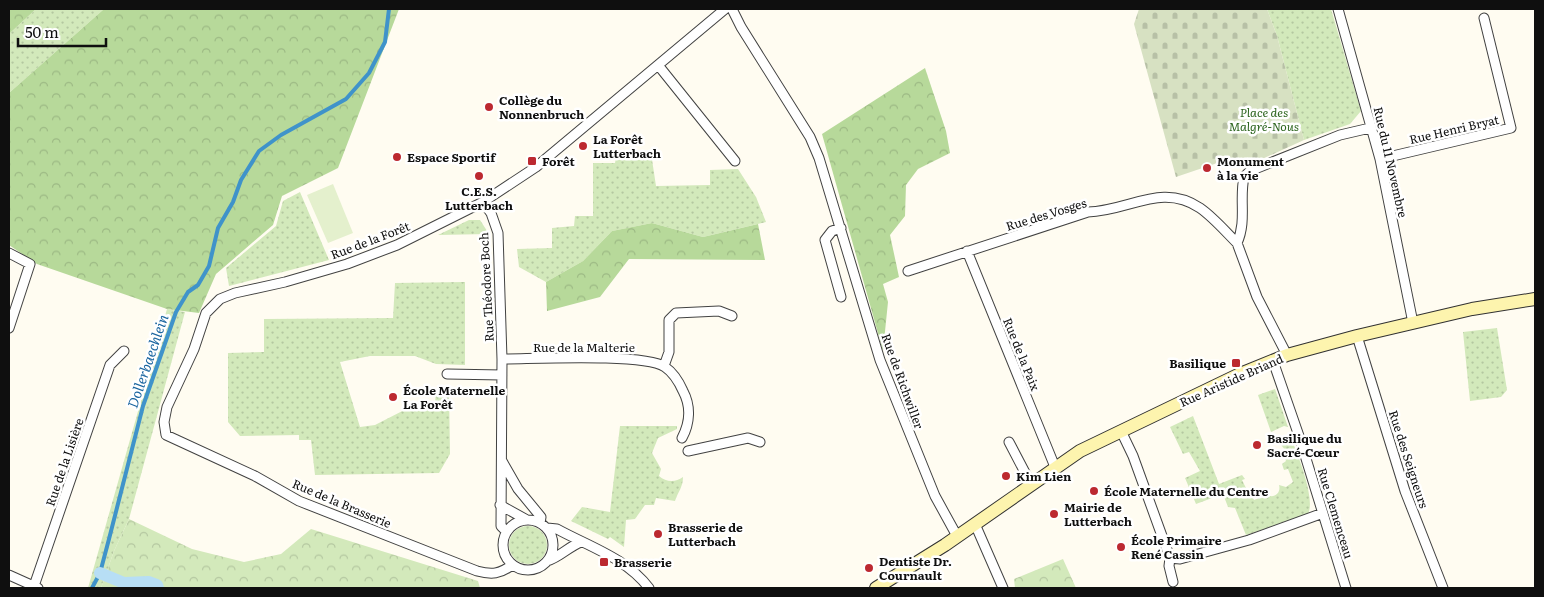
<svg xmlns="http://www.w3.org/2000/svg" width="1544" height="597" viewBox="0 0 1544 597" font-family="Literata,serif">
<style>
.grass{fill:url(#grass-dots)}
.forest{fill:url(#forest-crowns)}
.cemetery{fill:url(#cemetery-stones)}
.park{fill:url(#park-crowns)}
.pitch{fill:#e4f0cd}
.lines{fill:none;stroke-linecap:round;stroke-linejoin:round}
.stream{stroke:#3f93ca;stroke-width:4}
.canal{stroke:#b7def5;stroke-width:12}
.minor-casing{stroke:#424242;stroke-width:11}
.secondary-casing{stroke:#313131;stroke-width:14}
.minor{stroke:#fff;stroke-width:9}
.secondary{stroke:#fdf4ae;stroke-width:12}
.poi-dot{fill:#bc2930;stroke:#fff;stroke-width:2}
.labels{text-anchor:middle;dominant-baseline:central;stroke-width:5;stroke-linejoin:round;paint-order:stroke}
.poi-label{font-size:12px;font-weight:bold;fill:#0f0f0f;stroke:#fff;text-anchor:start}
.park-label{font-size:12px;font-style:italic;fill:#2e6620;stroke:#fff}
.street-label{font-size:12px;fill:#0f0f0f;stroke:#fff}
.water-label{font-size:14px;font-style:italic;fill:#1a659f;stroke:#fff}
</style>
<defs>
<pattern id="grass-dots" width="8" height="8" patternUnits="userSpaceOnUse" patternTransform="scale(1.25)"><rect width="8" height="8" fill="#d3e9bb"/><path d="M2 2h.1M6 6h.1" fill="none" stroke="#b4c7a0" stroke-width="1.8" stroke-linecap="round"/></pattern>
<pattern id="forest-crowns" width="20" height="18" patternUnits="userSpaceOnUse" patternTransform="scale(1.25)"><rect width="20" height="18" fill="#b7d99a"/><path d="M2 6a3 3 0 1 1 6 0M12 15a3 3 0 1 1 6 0" fill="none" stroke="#9cb984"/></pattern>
<pattern id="cemetery-stones" width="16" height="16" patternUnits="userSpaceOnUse" patternTransform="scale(1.25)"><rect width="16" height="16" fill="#d7e1c2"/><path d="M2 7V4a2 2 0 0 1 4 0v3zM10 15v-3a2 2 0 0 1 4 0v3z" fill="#b7c0a6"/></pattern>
<pattern id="park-crowns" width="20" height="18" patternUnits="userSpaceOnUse" patternTransform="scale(1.25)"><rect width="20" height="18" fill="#d3e9bb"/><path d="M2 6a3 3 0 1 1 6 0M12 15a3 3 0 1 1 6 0" fill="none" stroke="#b4c7a0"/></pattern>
</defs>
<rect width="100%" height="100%" fill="#fffcf1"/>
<path class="grass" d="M36,9H104L9,93V34Z
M1267,9H1331L1361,111L1350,124L1304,140L1277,36Z
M617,153H651L656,186L710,185V170L738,169L756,197L766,222L703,237L652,223L612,231L583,261L546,282L519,267L517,249L552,248V228L574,226L575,216H593V163H615Z
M300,192L329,260L229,286L226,268L276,226L283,201Z
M469,220H480L489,234L438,235Z
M465,282V365L436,364L415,356H370L340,362L360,427L375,425L418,403L435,404L436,391L449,392L450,454L439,473L315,475L311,440H299V435L240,436L228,422V353L264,352V319L393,318L395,283Z
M167,309L185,312L129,519L114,551L101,588H88Z
M1497,328L1507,390L1501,397L1470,401L1463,332Z
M1275,389L1288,427L1284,426L1271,432L1258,395Z
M1193,416L1219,484L1242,475L1245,479L1242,480L1247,490L1249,489L1254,500L1264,496V491L1270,496C1276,497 1281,492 1279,485L1286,487L1293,482L1288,469L1284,470L1282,464L1286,461L1283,454L1285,450L1279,442L1288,439L1290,436C1297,452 1316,499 1308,514L1246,535L1235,508L1228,507L1223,494L1196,504L1185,478L1200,471L1189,452L1183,454L1170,427Z
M620,426H677V429L658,438L652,453L661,469L659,476C666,482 675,483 683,477C683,487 678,492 675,501L656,498L654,505H645L635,519L626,520L624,547L610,537L608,539L571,521L582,507L610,512Z
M509 545a19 19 0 1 1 38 0a19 19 0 1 1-38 0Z"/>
<path class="forest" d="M9,9H36L9,34Z
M104,9H399L338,168L282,196L273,225L216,274L199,313L167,309L37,264L9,245V93Z
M925,68L946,131L950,153L918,169L906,185L905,216L890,235L899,277L883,284L888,302L883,351L822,134Z
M652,223L703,237L758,224L765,260L629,259L600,297L547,311L546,282L583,261L612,231Z"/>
<path class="cemetery" d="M1139,9H1267L1277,36L1304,140L1251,164L1232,158L1176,177L1134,24Z"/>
<path class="park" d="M129,519L192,549L244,562L281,554L311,529L478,581L480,588H101L114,551Z
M1063,559L1076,588H1015L1014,579Z"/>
<path class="pitch" d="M333,184L353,233L328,243L307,195Z"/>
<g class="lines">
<path class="stream" d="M92,588L100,573L109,539L143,406L176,312L188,292L198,285L209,266L218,228L233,202L241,180L259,151L281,135L346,99L369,73L385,42L389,9"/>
<path class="canal" d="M100,573L124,583L149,582L157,585L158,588"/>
<defs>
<path id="minor" d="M732,9L741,27L810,137L819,158L880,360L935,496L957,536
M1338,9L1380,159L1413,323
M658,65L735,161
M1380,159L1511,128L1484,18
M483,202L491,213L498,233L502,359L501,526L506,531
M967,251L1055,467
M9,253L30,264L9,328
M908,271L1088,212C1129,211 1162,182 1200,208C1213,217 1225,231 1237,243
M841,297L825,240L832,231L841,228
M1357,336L1405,491L1443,588
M1287,355L1257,297L1237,243C1247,221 1239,199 1244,177L1250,171L1340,135L1370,128
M502,359C533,359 644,353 665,367C674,373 679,382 683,391C691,406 690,423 682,438
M1273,361L1299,436L1346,588
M664,366L669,352V320L676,313L719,311L732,316
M447,374L502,375
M1121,431L1133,456L1170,558L1169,566L1173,582
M1009,442L1031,484
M688,451L748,438L760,442
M502,461L518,489L541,517L540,523
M500,505L527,520
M503 545a25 25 0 1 1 50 0a25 25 0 1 1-50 0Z
M975,524L1003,588
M547,528L557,529C590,547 626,558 649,588
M1170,558L1180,559L1249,540L1323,513
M547,561C560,557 568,547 581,542
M512,565C500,574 492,575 477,571L299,501L255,476L166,435L164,422L167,407L194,349L206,313L220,299L235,293L285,282L347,264L397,245L483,202L536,167L725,9
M9,575L38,588
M34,586L110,365L124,351"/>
<path id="secondary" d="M876,588L945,545L1080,451L1240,374L1287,355L1357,336L1472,309L1535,299"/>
</defs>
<use href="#minor" class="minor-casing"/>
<use href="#secondary" class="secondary-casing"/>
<use href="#minor" class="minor"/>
<use href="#secondary" class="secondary"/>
</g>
<g class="poi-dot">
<circle cx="489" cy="107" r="5"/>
<circle cx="583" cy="146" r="5"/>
<circle cx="397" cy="157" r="5"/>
<rect x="527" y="156" width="10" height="10" rx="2.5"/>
<circle cx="1207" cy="168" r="5"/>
<circle cx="479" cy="176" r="5"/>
<rect x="1231" y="358" width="10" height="10" rx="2.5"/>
<circle cx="393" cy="397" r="5"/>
<circle cx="1257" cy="445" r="5"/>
<circle cx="1006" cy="476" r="5"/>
<circle cx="1094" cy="491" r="5"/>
<circle cx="1054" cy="514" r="5"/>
<circle cx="658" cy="534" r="5"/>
<circle cx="1121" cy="547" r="5"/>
<rect x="599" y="557" width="10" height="10" rx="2.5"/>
<circle cx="869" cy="568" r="5"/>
</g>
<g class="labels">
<g class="poi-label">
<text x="499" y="100">Collège du<tspan x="499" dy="14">Nonnenbruch</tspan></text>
<text x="593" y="139">La Forêt<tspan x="593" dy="14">Lutterbach</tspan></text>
<text x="407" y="157">Espace Sportif</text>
<text x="542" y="161">Forêt</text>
<text x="1217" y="161">Monument<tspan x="1217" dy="14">à la vie</tspan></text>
<text x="479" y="191" text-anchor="middle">C.E.S.<tspan x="479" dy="14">Lutterbach</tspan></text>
<text x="1226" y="363" text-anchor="end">Basilique</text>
<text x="403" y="390">École Maternelle<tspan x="403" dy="14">La Forêt</tspan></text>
<text x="1267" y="438">Basilique du<tspan x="1267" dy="14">Sacré-Cœur</tspan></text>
<text x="1016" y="476">Kim Lien</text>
<text x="1104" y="491">École Maternelle du Centre</text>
<text x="1064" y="507">Mairie de<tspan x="1064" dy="14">Lutterbach</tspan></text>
<text x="668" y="527">Brasserie de<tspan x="668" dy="14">Lutterbach</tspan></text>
<text x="1131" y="540">École Primaire<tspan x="1131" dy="14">René Cassin</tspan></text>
<text x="879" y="561">Dentiste Dr.<tspan x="879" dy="14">Cournault</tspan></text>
<text x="614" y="562">Brasserie</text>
</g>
<g class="park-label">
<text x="1264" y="112">Place des<tspan x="1264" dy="14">Malgré-Nous</tspan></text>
</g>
<g class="street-label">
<text transform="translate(1454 129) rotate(-13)">Rue Henri Bryat</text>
<text transform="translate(1391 162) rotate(77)">Rue du 11 Novembre</text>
<text transform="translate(1046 214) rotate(-17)">Rue des Vosges</text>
<text transform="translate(370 240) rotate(-21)">Rue de la Forêt</text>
<text transform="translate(486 287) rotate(-93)">Rue Théodore Boch</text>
<text x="584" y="347">Rue de la Malterie</text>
<text transform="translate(1022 354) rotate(68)">Rue de la Paix</text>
<text transform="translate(1231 380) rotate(-24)">Rue Aristide Briand</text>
<text transform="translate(903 381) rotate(70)">Rue de Richwiller</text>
<text transform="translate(1409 459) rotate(72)">Rue des Seigneurs</text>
<text transform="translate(64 462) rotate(-71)">Rue de la Lisière</text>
<text transform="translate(342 503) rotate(23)">Rue de la Brasserie</text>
<text transform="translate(1336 513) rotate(73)">Rue Clemenceau</text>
</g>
<g class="water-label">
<text transform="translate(147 361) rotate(-71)">Dollerbaechlein</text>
</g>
</g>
<rect width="1544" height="597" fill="none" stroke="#0f0f0f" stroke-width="20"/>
<path d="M18 38v8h88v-8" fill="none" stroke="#0f0f0f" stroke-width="2.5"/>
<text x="25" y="38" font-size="15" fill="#0f0f0f" stroke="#ffffff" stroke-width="4" paint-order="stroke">50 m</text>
</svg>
